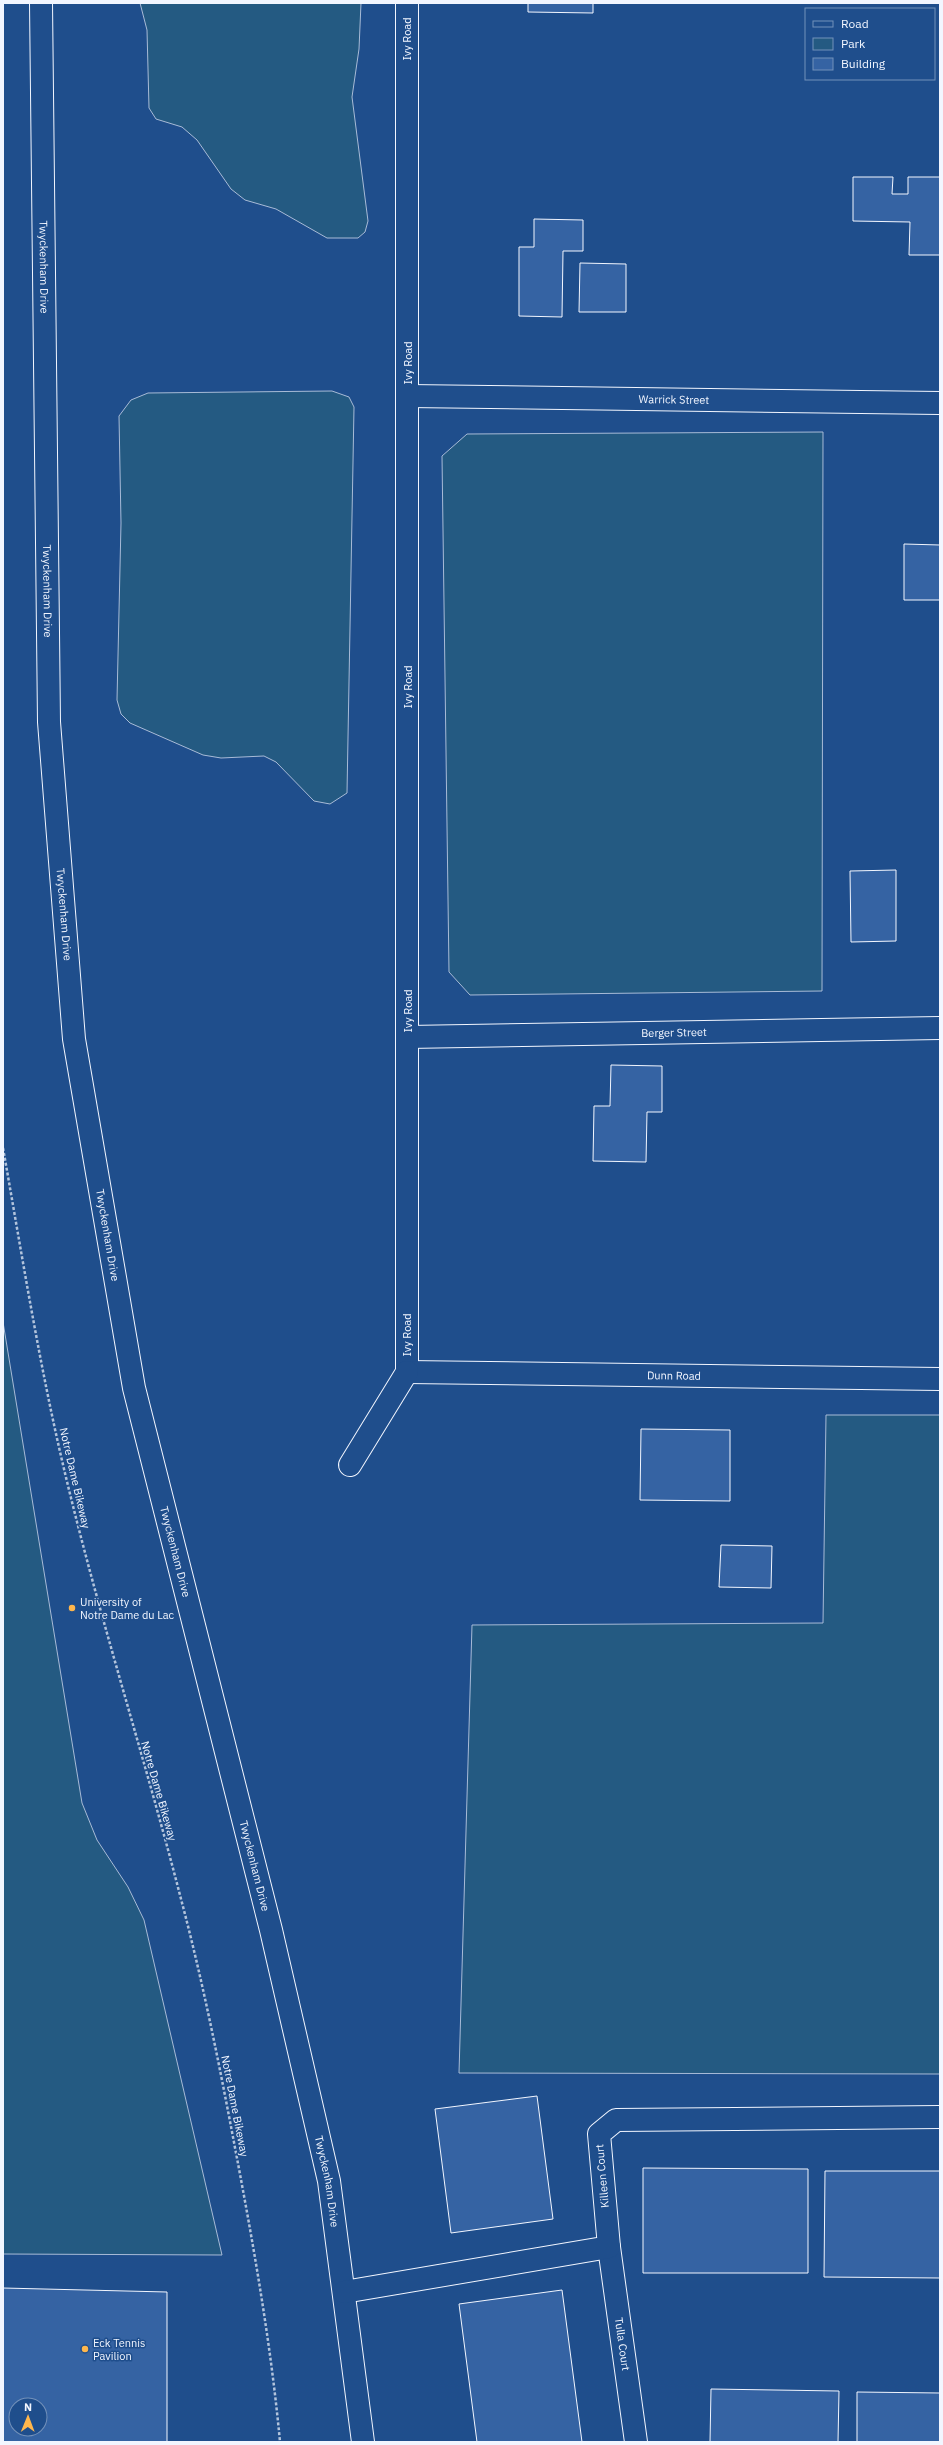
<svg xmlns="http://www.w3.org/2000/svg" width="943" height="2445" viewBox="0 0 943 2445" font-family="'IBM Plex Sans',sans-serif">
<style>
.green{fill:#245a82;stroke:#a8bbd7}
.building{fill:#3563a3;stroke:#f2f6ff;fill-rule:evenodd}
.lines{fill:none;stroke-linecap:round;stroke-linejoin:round}
.minor-casing{stroke:#f2f6ff;stroke-width:24}
.path{stroke:#b3c4dc;stroke-width:2.5;stroke-dasharray:3 2;stroke-linecap:butt}
.minor{stroke:#1f4e8c;stroke-width:22}
.poi-dot{fill:#ffb74d;stroke:#1f4e8c;stroke-width:1.5}
.labels{text-anchor:middle;dominant-baseline:central;stroke-width:3;stroke-linejoin:round;paint-order:stroke}
.street-label{font-size:11px;fill:#f2f6ff;stroke:#1f4e8c}
.poi-label{font-size:11px;fill:#f2f6ff;stroke:#1f4e8c;text-anchor:start}
</style>
<rect width="100%" height="100%" fill="#1f4e8c"/>
<path class="green" d="M140,3H361L359,49L352,97L368,221L365,232L358,238H327L276,209L245,200L231,189L197,140L182,127L156,119L149,108L147,30Z
M332,391L349,397L354,407L347,793L330,804L314,801L276,762L264,756L221,758L203,755L130,723L121,714L117,700L121,523L119,416L131,400L148,393Z
M823,432L822,991L470,995L449,972L442,456L467,434Z
M3,1322L82,1803L97,1840L128,1887L144,1920L222,2255L3,2254Z
M826,1415H940V2074L459,2073L472,1625L823,1623Z"/>
<path class="building" d="M528,3H593V13L528,12Z
M853,177H893L892,194H908V177H940V255H909L910,222L853,221Z
M534,219L583,220V251H563L562,317L519,316V247H534Z
M580,263L626,264V312H579Z
M904,544L940,545V600H904Z
M896,870V941L851,942L850,871Z
M611,1065L662,1066V1112H647L646,1162L593,1161L594,1106H610Z
M641,1429L730,1430V1501L640,1500Z
M721,1545L772,1546L771,1588L719,1587Z
M537,2096L553,2219L451,2233L435,2109Z
M643,2168L808,2169V2273H643Z
M825,2171H940V2278L824,2277Z
M3,2288L167,2292V2442H3ZM16,2405H40V2429H16Z
M562,2290L582,2442H477L459,2304Z
M711,2389L839,2391L838,2442H710Z
M857,2392L940,2393V2442H857Z"/>
<g class="lines">
<defs>
<g id="minor">
<path id="s1" d="M41,3L49,722L74,1039L134,1388L271,1930L329,2181L363,2442"/>
<path id="s2" d="M408,396L940,403"/>
<path id="s3" d="M408,1037L940,1028"/>
<path d="M407,1372V3"/>
<path id="s4" d="M407,1372L940,1379"/>
<path d="M350,1465L407,1372"/>
<path id="s5" d="M609,2247L636,2442"/>
<path d="M344,2292L609,2247L599,2134L616,2120L940,2117"/>
</g>
</defs>
<use href="#minor" class="minor-casing"/>
<path class="path" d="M3,1148C22,1255 39,1363 64,1469C98,1613 144,1755 181,1899C203,1982 220,2068 236,2153C254,2248 271,2345 280,2442"/>
<use href="#minor" class="minor"/>
</g>
<g class="poi-dot">
<circle cx="72" cy="1608" r="4"/>
<circle cx="85" cy="2349" r="4"/>
</g>
<g class="labels">
<g class="street-label">
<text transform="translate(407 39) rotate(-90)">Ivy Road</text>
<text stroke="none"><textPath href="#s1" startOffset="264">Twyckenham Drive</textPath></text>
<text transform="translate(408 363) rotate(-90)">Ivy Road</text>
<text stroke="none"><textPath href="#s2" startOffset="266">Warrick Street</textPath></text>
<text stroke="none"><textPath href="#s1" startOffset="588">Twyckenham Drive</textPath></text>
<text transform="translate(408 687) rotate(-90)">Ivy Road</text>
<text stroke="none"><textPath href="#s1" startOffset="912">Twyckenham Drive</textPath></text>
<text transform="translate(408 1011) rotate(-90)">Ivy Road</text>
<text stroke="none"><textPath href="#s3" startOffset="266">Berger Street</textPath></text>
<text stroke="none"><textPath href="#s1" startOffset="1236">Twyckenham Drive</textPath></text>
<text transform="translate(407 1335) rotate(-90)">Ivy Road</text>
<text stroke="none"><textPath href="#s4" startOffset="267">Dunn Road</textPath></text>
<text transform="translate(75 1478) rotate(77)">Notre Dame Bikeway</text>
<text stroke="none"><textPath href="#s1" startOffset="1560">Twyckenham Drive</textPath></text>
<text transform="translate(159 1791) rotate(74)">Notre Dame Bikeway</text>
<text stroke="none"><textPath href="#s1" startOffset="1884">Twyckenham Drive</textPath></text>
<text transform="translate(235 2106) rotate(79)">Notre Dame Bikeway</text>
<text transform="translate(602 2176) rotate(-95)">Killeen Court</text>
<text stroke="none"><textPath href="#s1" startOffset="2208">Twyckenham Drive</textPath></text>
<text stroke="none"><textPath href="#s5" startOffset="98">Tulla Court</textPath></text>
</g>
<g class="poi-label">
<text x="80" y="1602">University of<tspan x="80" dy="13">Notre Dame du Lac</tspan></text>
<text x="93" y="2343">Eck Tennis<tspan x="93" dy="13">Pavilion</tspan></text>
</g>
</g>
<rect width="943" height="2445" fill="none" stroke="#f2f6ff" stroke-width="8"/>
<rect x="805" y="8" width="130" height="72" fill="#1f4e8c" stroke="#7391ba"/>
<rect x="813" y="21" width="20" height="6" fill="#1f4e8c" stroke="#7391ba"/>
<text x="841" y="28" font-size="12" fill="#f2f6ff">Road</text>
<rect x="813" y="38" width="20" height="12" fill="#245a82" stroke="#7391ba"/>
<text x="841" y="48" font-size="12" fill="#f2f6ff">Park</text>
<rect x="813" y="58" width="20" height="12" fill="#3563a3" stroke="#7391ba"/>
<text x="841" y="68" font-size="12" fill="#f2f6ff">Building</text>
<g transform="translate(28 2417) rotate(1)"><circle r="19" fill="#1f4e8c" stroke="#7391ba"/>
<path d="M0-3L7 15L0 10L-7 15Z" fill="#ffb74d"/>
<text y="-6" font-size="11" font-weight="bold" text-anchor="middle" fill="#f2f6ff">N</text>
</g>
</svg>
